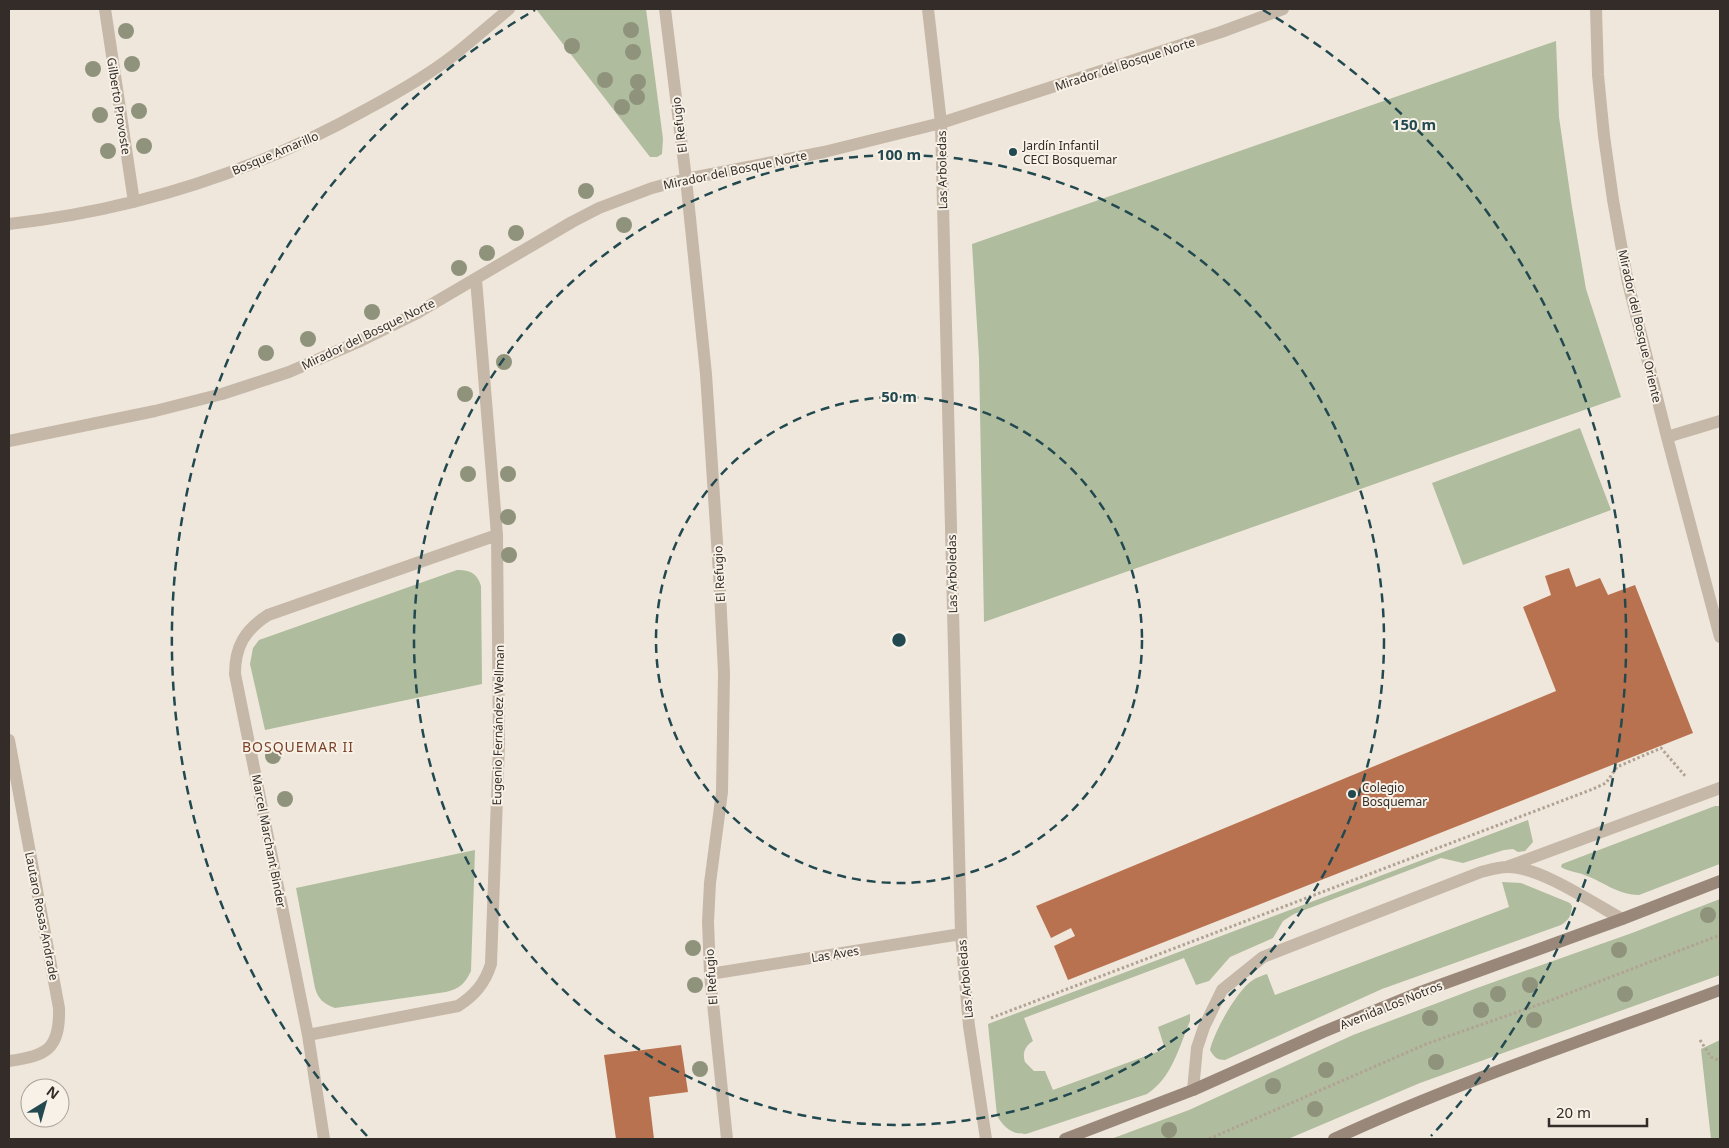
<svg xmlns="http://www.w3.org/2000/svg" width="1729" height="1148" viewBox="0 0 1729 1148" font-family="'Noto Sans',sans-serif">
<style>
.green{fill:#afbc9d}
.building{fill:#b9724f}
.lines{fill:none;stroke-linecap:round;stroke-linejoin:round}
.path{stroke:#b1a393;stroke-width:3;stroke-dasharray:2.5 2.5;stroke-linecap:butt}
.lane{stroke:#c6b8a8;stroke-width:12}
.street{stroke:#c6b8a8;stroke-width:12}
.secondary{stroke:#99887a;stroke-width:12}
.tree{fill:#8f937c}
.ring{fill:none;stroke:#224950;stroke-width:2.5;stroke-dasharray:9 6}
.poi-dot{fill:#224950;stroke:#f7f1e7;stroke-width:2}
.labels{text-anchor:middle;dominant-baseline:central;stroke-width:4;stroke-linejoin:round;paint-order:stroke}
.street-label{font-size:12px;fill:#332c28;stroke:#f7f1e7}
.poi-label{font-size:12px;fill:#332c28;stroke:#f7f1e7;text-anchor:start}
.neighbourhood-label{font-size:14px;letter-spacing:1px;fill:#7a4329;stroke:#f7f1e7}
.centre{fill:#224950;stroke:#f7f1e7;stroke-width:2.5}
.ring-label{font-size:15px;text-anchor:middle;font-weight:bold;fill:#224950;stroke:#f7f1e7;stroke-width:4;stroke-linejoin:round;paint-order:stroke}
</style>
<rect width="100%" height="100%" fill="#efe7db"/>
<path class="green" d="M536,9H646L663,139L662,154L657,157H650Z
M1556,41L1559,117L1572,207L1586,289L1621,397L984,622L979,358L972,244Z
M1580,428L1611,510L1463,565L1432,483Z
M457,570C470,570 477,573 481,586L482,684L265,730L250,664L253,648L259,640Z
M1715,806H1720V864L1717,865L1639,895C1619,895 1605,883 1587,876C1579,872 1569,872 1561,867L1562,864Z
M1528,820L1533,842L1525,851L1518,852L1513,849L1504,850L1463,863L1441,858L1294,914L1283,921L1273,938L1230,957L1209,981L1196,985L1184,958L1024,1018L1033,1041C1025,1046 1022,1053 1025,1062L1034,1071H1045L1053,1090L1165,1049L1158,1027L1190,1014V1021C1179,1047 1172,1078 1147,1094L1026,1134C1011,1134 1005,1128 997,1116L988,1024Z
M475,850L471,971C465,984 459,989 446,992L335,1008C324,1004 318,999 315,988L296,888Z
M1502,882L1521,883L1570,903L1572,906C1571,916 1569,920 1561,925L1382,989L1225,1060C1217,1060 1214,1057 1210,1050C1214,1032 1237,990 1253,980C1257,977 1262,976 1267,974L1275,995L1509,907Z
M1720,899V975L1420,1083L1288,1139H1111L1189,1110L1353,1035L1477,988L1632,933Z
M1720,1040V1139H1711L1701,1049Z"/>
<path class="building" d="M1569,568L1576,587L1600,578L1608,595L1635,585L1693,733L1068,980L1054,946L1075,936L1071,928L1051,938L1036,906L1556,691L1523,607L1551,595L1545,576Z
M681,1045L688,1092L649,1097L654,1139H616L604,1055Z"/>
<g class="lines">
<path class="path" d="M991,1018L1593,789L1606,783L1617,767L1661,748L1686,777
M1700,1040L1711,1057L1720,1061
M1209,1139L1426,1044L1546,1002L1720,935"/>
<path class="lane" d="M1507,867L1720,788
M1193,1090L1197,1048L1204,1027L1222,990L1263,957L1481,872C1489,870 1499,867 1507,867C1539,866 1593,903 1622,919"/>
<path class="street" d="M105,9L134,202
M665,9L686,179L706,374L719,573L724,673L722,792L710,883L708,922L710,974L727,1139
M928,9L941,123L961,934L969,1026L986,1139
M1596,9L1598,75L1604,136L1613,200L1628,283L1667,437L1720,637
M9,224C136,210 255,172 367,109C397,93 427,76 454,55C473,40 491,24 509,9
M1667,437L1720,421
M9,441L155,411L222,394L289,372L358,342L417,313L572,222L599,208L652,188L686,179L824,152L941,123L1221,32L1283,9
M9,740L59,1008C60,1049 47,1056 9,1061
M710,974L961,934
M308,1035L458,1006C475,995 485,983 491,964L499,743L497,535L476,279
M324,1139L308,1035L235,674C235,646 245,630 268,615L497,535"/>
<path class="secondary" d="M1065,1139L1193,1090L1323,1032L1418,993L1622,919L1720,881
M1334,1139C1459,1081 1591,1038 1720,990"/>
</g>
<g class="tree">
<circle cx="631" cy="30" r="8"/>
<circle cx="126" cy="31" r="8"/>
<circle cx="572" cy="46" r="8"/>
<circle cx="633" cy="52" r="8"/>
<circle cx="132" cy="64" r="8"/>
<circle cx="93" cy="69" r="8"/>
<circle cx="605" cy="80" r="8"/>
<circle cx="638" cy="82" r="8"/>
<circle cx="637" cy="97" r="8"/>
<circle cx="622" cy="107" r="8"/>
<circle cx="139" cy="111" r="8"/>
<circle cx="100" cy="115" r="8"/>
<circle cx="144" cy="146" r="8"/>
<circle cx="108" cy="151" r="8"/>
<circle cx="586" cy="191" r="8"/>
<circle cx="624" cy="225" r="8"/>
<circle cx="516" cy="233" r="8"/>
<circle cx="487" cy="253" r="8"/>
<circle cx="459" cy="268" r="8"/>
<circle cx="372" cy="312" r="8"/>
<circle cx="308" cy="339" r="8"/>
<circle cx="266" cy="353" r="8"/>
<circle cx="504" cy="362" r="8"/>
<circle cx="465" cy="394" r="8"/>
<circle cx="468" cy="474" r="8"/>
<circle cx="508" cy="474" r="8"/>
<circle cx="508" cy="517" r="8"/>
<circle cx="509" cy="555" r="8"/>
<circle cx="273" cy="756" r="8"/>
<circle cx="285" cy="799" r="8"/>
<circle cx="1708" cy="915" r="8"/>
<circle cx="693" cy="948" r="8"/>
<circle cx="1619" cy="950" r="8"/>
<circle cx="695" cy="985" r="8"/>
<circle cx="1530" cy="985" r="8"/>
<circle cx="1498" cy="994" r="8"/>
<circle cx="1625" cy="994" r="8"/>
<circle cx="1481" cy="1010" r="8"/>
<circle cx="1430" cy="1018" r="8"/>
<circle cx="1534" cy="1020" r="8"/>
<circle cx="1436" cy="1062" r="8"/>
<circle cx="700" cy="1069" r="8"/>
<circle cx="1326" cy="1070" r="8"/>
<circle cx="1273" cy="1086" r="8"/>
<circle cx="1315" cy="1109" r="8"/>
<circle cx="1169" cy="1130" r="8"/>
</g>
<g class="ring">
<circle cx="899" cy="640" r="243"/>
<circle cx="899" cy="640" r="485"/>
<path d="M367 1136A728 728 0 0 1 535 10M1263 10A728 728 0 0 1 1431 1136"/>
</g>
<g class="poi-dot">
<circle cx="1013" cy="152" r="5"/>
<circle cx="1352" cy="794" r="5"/>
</g>
<g class="labels">
<g class="street-label">
<text transform="translate(1125 64) rotate(-18)">Mirador del Bosque Norte</text>
<text transform="translate(119 106) rotate(81)">Gilberto Provoste</text>
<text transform="translate(679 125) rotate(-97)">El Refugio</text>
<text transform="translate(275 153) rotate(-23)">Bosque Amarillo</text>
<text transform="translate(735 170) rotate(-12)">Mirador del Bosque Norte</text>
<text transform="translate(942 170) rotate(-91)">Las Arboledas</text>
<text transform="translate(1640 326) rotate(77)">Mirador del Bosque Oriente</text>
<text transform="translate(368 334) rotate(-26)">Mirador del Bosque Norte</text>
<text transform="translate(719 574) rotate(-93)">El Refugio</text>
<text transform="translate(952 574) rotate(-91)">Las Arboledas</text>
<text transform="translate(498 725) rotate(-89)">Eugenio Fernández Wellman</text>
<text transform="translate(269 841) rotate(79)">Marcel Marchant Binder</text>
<text transform="translate(42 916) rotate(79)">Lautaro Rosas Andrade</text>
<text transform="translate(835 954) rotate(-9)">Las Aves</text>
<text transform="translate(711 977) rotate(-94)">El Refugio</text>
<text transform="translate(965 979) rotate(-95)">Las Arboledas</text>
<text transform="translate(1391 1005) rotate(-22)">Avenida Los Notros</text>
</g>
<g class="poi-label">
<text x="1023" y="145">Jardín Infantil<tspan x="1023" dy="14">CECI Bosquemar</tspan></text>
<text x="1362" y="787">Colegio<tspan x="1362" dy="14">Bosquemar</tspan></text>
</g>
<g class="neighbourhood-label">
<text x="298" y="746">BOSQUEMAR II</text>
</g>
</g>
<circle cx="899" cy="640" r="8" class="centre"/>
<g class="ring-label">
<text x="1414" y="130">150 m</text>
<text x="899" y="160">100 m</text>
<text x="899" y="402">50 m</text>
</g>
<rect width="1729" height="1148" fill="none" stroke="#332c28" stroke-width="20"/>
<g transform="translate(45 1103) rotate(37)"><circle r="24" fill="#f7f1e7" stroke="#a9a29b"/>
<path d="M0-4L9 19L0 12L-9 19Z" fill="#224950"/>
<text y="-8" font-size="14" font-weight="bold" text-anchor="middle" fill="#332c28">N</text>
</g>
<path d="M1549 1118v8h98v-8" fill="none" stroke="#332c28" stroke-width="2.5"/>
<text x="1556" y="1118" font-size="15" fill="#332c28" stroke="#f7f1e7" stroke-width="4" paint-order="stroke">20 m</text>
</svg>
